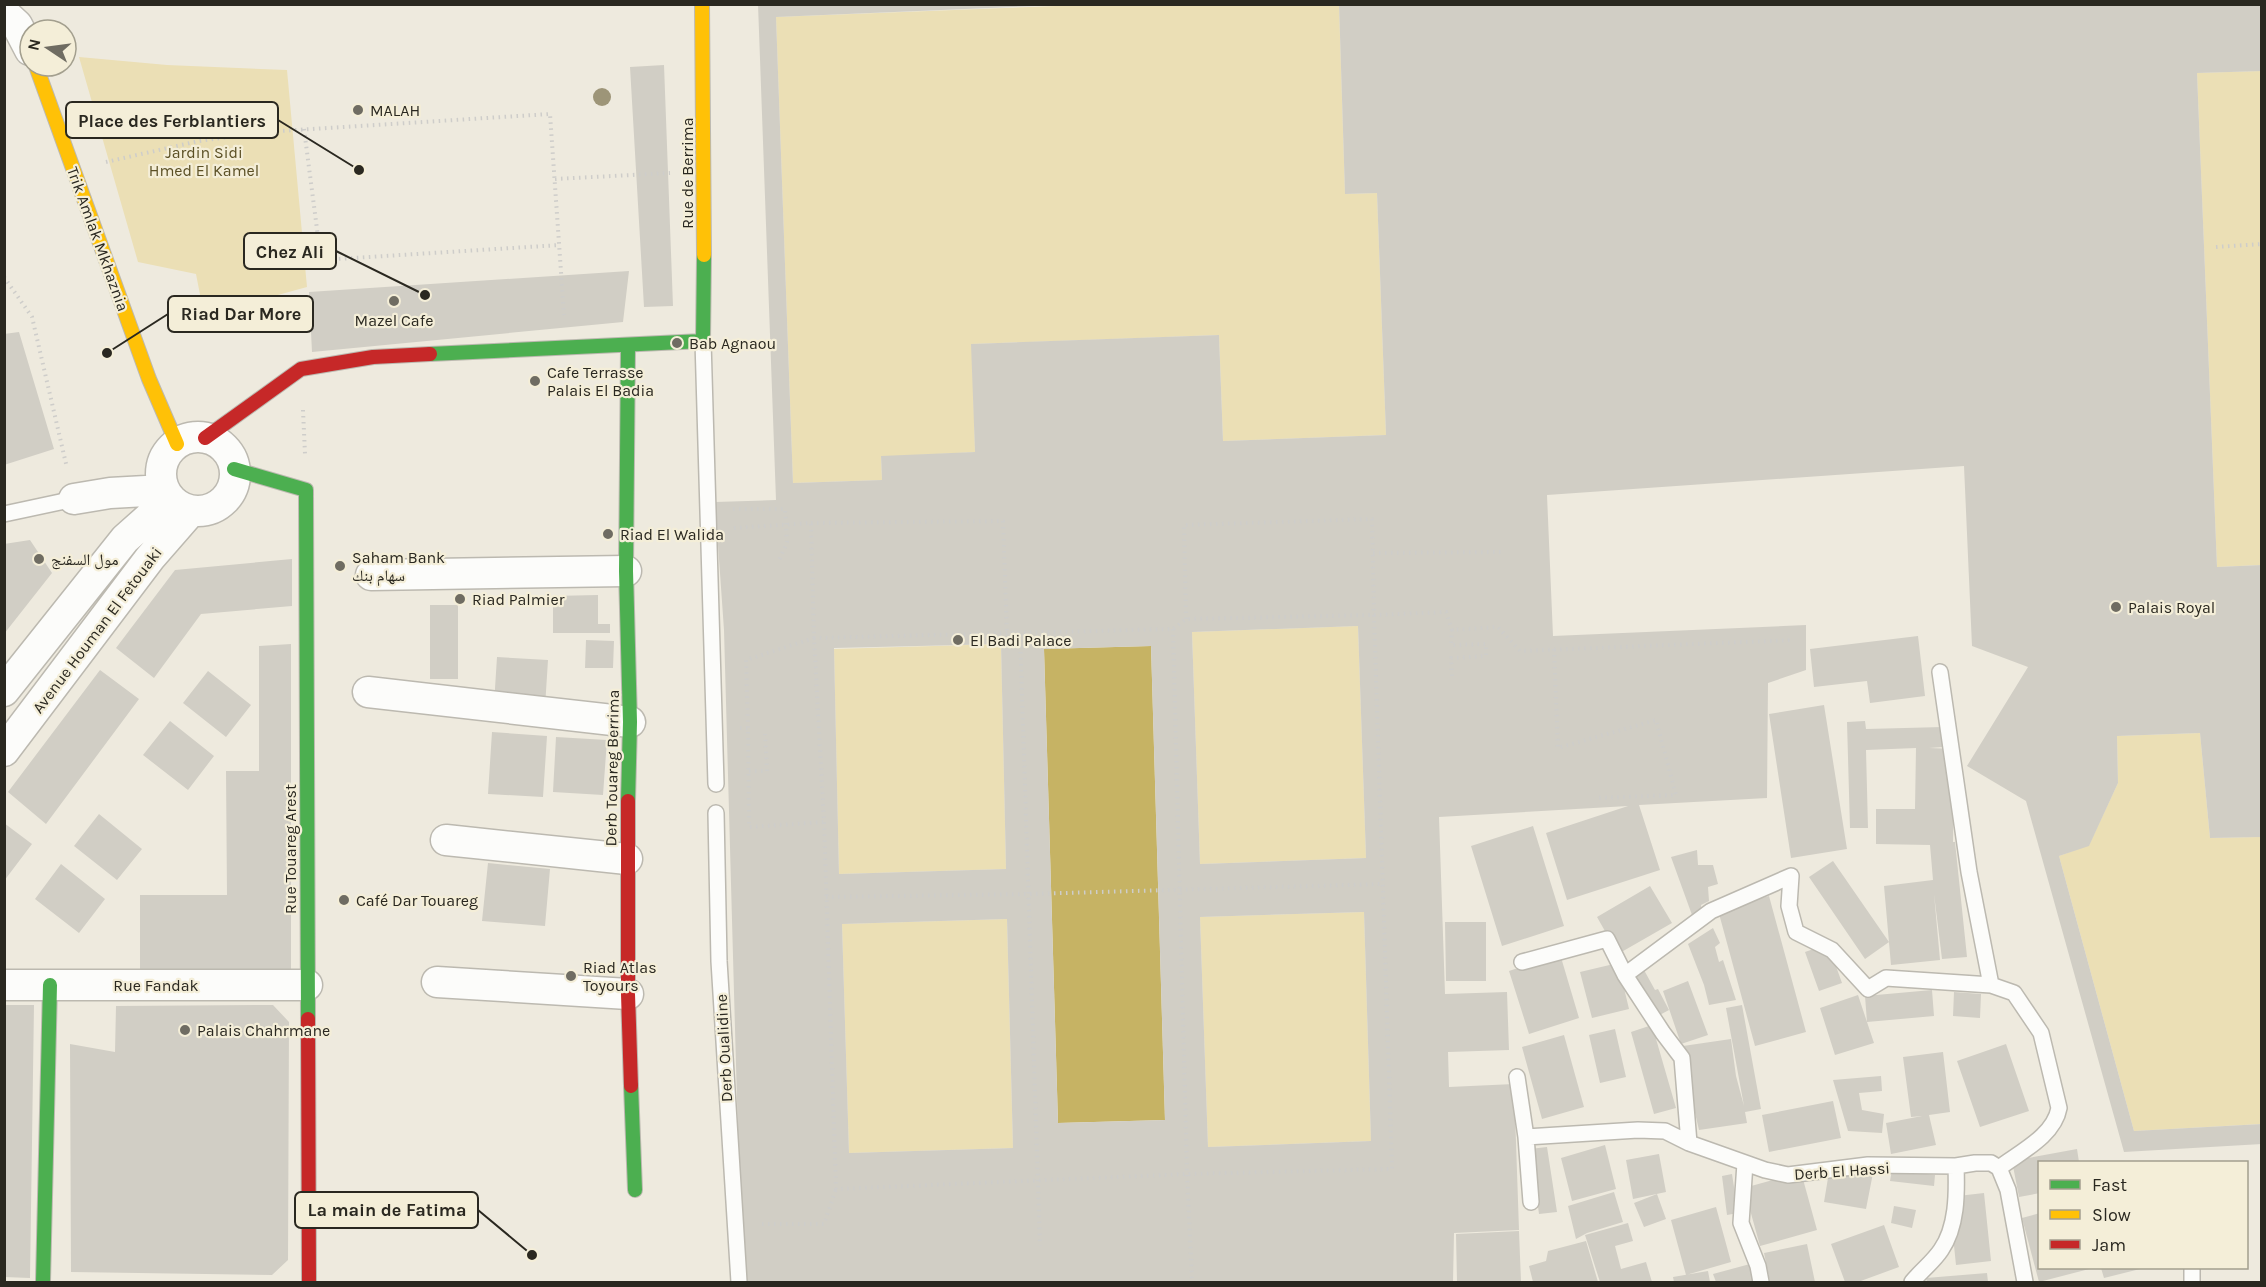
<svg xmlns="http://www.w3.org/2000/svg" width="2266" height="1287" viewBox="0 0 2266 1287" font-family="Karla,'Noto Naskh Arabic',sans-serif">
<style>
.green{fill:#ebdfb5}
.water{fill:#c6b364}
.building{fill:#d1cec5;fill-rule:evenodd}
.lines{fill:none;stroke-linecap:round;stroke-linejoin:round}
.lane-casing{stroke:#bcb9b0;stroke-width:18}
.street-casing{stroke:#bcb9b0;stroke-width:33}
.fast-casing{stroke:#bcb9b0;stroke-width:16}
.slow-casing{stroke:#bcb9b0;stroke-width:16}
.jam-casing{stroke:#bcb9b0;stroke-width:16}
.path{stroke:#cecdca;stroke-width:4;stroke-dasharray:1.5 4.5;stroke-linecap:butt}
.lane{stroke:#fcfcfa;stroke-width:15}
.street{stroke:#fcfcfa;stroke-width:30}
.fast{stroke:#4caf50;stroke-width:14}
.slow{stroke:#ffc107;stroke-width:14}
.jam{stroke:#c62828;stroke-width:14}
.tree{fill:#9d9578}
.poi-dot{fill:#6f6c62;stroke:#f4eed8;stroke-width:2}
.labels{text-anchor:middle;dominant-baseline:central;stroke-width:4.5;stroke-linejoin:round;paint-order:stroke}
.poi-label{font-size:16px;fill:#2a2820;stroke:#f4eed8;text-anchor:start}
.park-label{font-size:16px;fill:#5b5025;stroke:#f4eed8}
.street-label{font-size:16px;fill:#2a2820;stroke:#f4eed8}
.leader{fill:none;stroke:#2a2820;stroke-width:2}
.callout-dot{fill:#2a2820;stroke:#f4eed8;stroke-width:2}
.callout{fill:#f4eed8;stroke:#2a2820;stroke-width:2}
.callout-label{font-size:18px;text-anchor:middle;font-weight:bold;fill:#2a2820}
</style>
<rect width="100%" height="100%" fill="#eeeade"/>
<path class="green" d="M1083,5H1339L1345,194L1377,193L1386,435L1223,441L1219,335L972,344L975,452L881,457L882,480L793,483L776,17Z
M79,57L167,65L287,70L307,287L204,315L196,274L138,262Z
M2261,71V565L2217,567L2197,73Z
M1358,626L1366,858L1200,864L1192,632Z
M1001,644L1006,869L839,874L834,649Z
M2200,733L2210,838L2261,837V1124L2134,1131L2059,856L2089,845L2118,783L2117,736Z
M1364,912L1371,1141L1208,1147L1200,917Z
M1007,919L1013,1148L849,1153L842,924Z"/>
<path class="water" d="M1151,646L1165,1120L1058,1123L1044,649Z"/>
<path class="building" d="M758,4H1035V6L776,17L793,483L882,480L881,456L975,452L971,344L1219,335L1223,441L1386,435L1377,193L1345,194L1339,4H2262V71L2197,73L2217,567L2262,565V837L2210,838L2200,733L2117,736L2118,783L2089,846L2059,856L2134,1131L2262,1124V1144L2124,1152L2026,801L1967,766L2028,667L1972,646L1964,466L1547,495L1553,636L1806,625V670L1768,683L1767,798L1639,805L1660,870L1567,900L1546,833L1628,806L1439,817L1445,994L1507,992L1509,1050L1448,1052L1449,1087L1514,1084L1519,1230L1454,1233L1453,1282H742L724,630L715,502L776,500ZM1358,626L1366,858L1200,864L1192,632ZM1001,644L1006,869L839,874L834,648ZM1151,646L1165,1120L1058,1123L1044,649ZM1364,912L1371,1141L1208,1147L1200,917ZM1007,919L1013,1148L849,1153L842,924Z
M664,65L673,306L644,307L630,67Z
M629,271L623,322L312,352L309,292Z
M19,332L54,449L4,465V334Z
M30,540L52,573L4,634V544Z
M292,559V606L201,614L154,678L116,648L175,570Z
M598,595V624H610V633H553V596Z
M430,605H458V679H430Z
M1918,636L1925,696L1870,703L1867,681L1814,687L1810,649Z
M586,640L614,641L613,668H585Z
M291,644V972L140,973V895H227L226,771H259V646Z
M497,657L548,660L545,707L494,704Z
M100,670L139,699L46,824L8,792Z
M208,671L251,705L226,737L183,703Z
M1824,705L1847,849L1791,858L1769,714Z
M170,721L214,756L188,790L143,755Z
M1865,721L1866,729L1943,727V747L1929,748L1954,749L1953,842H1955L1967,957L1942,959L1934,894L1940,960L1891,965L1884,886L1933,880L1930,845L1876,844V809H1915L1916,748L1866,750L1868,828H1850L1847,722Z
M492,732L547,736L543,797L488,794Z
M556,737L607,740L603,795L553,792Z
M99,814L142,849L117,880L74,846Z
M4,823L32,844L4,881Z
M1533,826L1564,926L1502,946L1471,846Z
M1697,850L1698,865H1713L1718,884L1708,887L1709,901L1701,905L1702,913L1692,915L1671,857Z
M1833,861L1889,942L1865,959L1809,877Z
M488,863L550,869L545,926L482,921Z
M61,864L105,899L79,933L35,899Z
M1650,886L1672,923L1618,954L1597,917Z
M1769,896L1806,1032L1755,1046L1718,910Z
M1445,922H1486V981H1446Z
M1713,928L1720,943L1715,947L1719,962L1723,960L1736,1000L1709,1005L1704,985L1688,944Z
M1828,944L1842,983L1819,991L1805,952Z
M1560,954L1579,1018L1529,1034L1509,971Z
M1618,963L1629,1009L1592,1018L1580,972Z
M1644,970L1655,990L1658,989L1669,1010L1654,1018L1631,977Z
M1688,981L1708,1035L1681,1044L1663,991Z
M1932,990L1934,1016L1867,1022L1874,1043L1835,1055L1820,1008L1858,995L1867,1022L1865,996Z
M1954,992L1981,994L1980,1018L1953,1016Z
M4,1005H34L30,1278L4,1277Z
M273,1005L289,1022L288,1260L272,1275L71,1272L70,1044L115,1052L116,1006Z
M1742,1005L1761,1109L1745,1112L1747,1123L1699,1130L1688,1083L1683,1046L1731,1039L1736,1076L1744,1106L1726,1008Z
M1652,1025L1676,1108L1654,1114L1631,1032Z
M1615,1029L1626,1077L1600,1083L1589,1035Z
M1564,1035L1584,1107L1542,1119L1522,1047Z
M2006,1044L2029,1111L1980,1127L1957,1061Z
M1943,1052L1950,1112L1929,1115L1936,1145L1891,1154L1886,1123L1922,1116L1911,1117L1903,1057Z
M1881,1076L1882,1091L1859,1093L1862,1110L1884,1114L1882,1133L1848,1131L1833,1080Z
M1833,1101L1841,1138L1769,1152L1762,1115Z
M1605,1145L1616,1189L1572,1201L1561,1158Z
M1547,1147L1557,1212L1539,1214L1530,1149Z
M2077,1149L2079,1162H2040V1193L2019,1197L2012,1161Z
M1659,1154L1666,1192L1633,1199L1626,1160Z
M1830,1166L1873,1173L1866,1209L1824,1202Z
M1892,1170L1935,1175L1934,1186L1890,1181Z
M1801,1172L1817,1230L1760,1246L1744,1188Z
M1732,1174L1738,1213L1727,1215L1722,1176Z
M1614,1192L1623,1222L1587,1233L1576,1239L1568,1206Z
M1984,1193L1991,1261L1956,1265L1949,1197Z
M1657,1194L1666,1219L1644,1227L1634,1203Z
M1894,1206L1916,1210L1912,1228L1891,1223Z
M1716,1207L1731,1262L1686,1275L1671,1220Z
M2040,1213V1268H2093L2039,1282L2022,1218Z
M1628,1223L1633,1241L1615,1246L1621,1269L1646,1262L1652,1282H1600L1585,1235Z
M1884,1225L1899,1267L1858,1282H1845L1831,1244Z
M1519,1231L1521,1282H1457L1456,1234Z
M1586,1241L1598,1282H1533L1529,1266L1546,1261L1548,1251Z
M1807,1244L1815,1282H1770L1764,1253Z
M1750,1264L1755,1282H1716L1713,1274Z
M2101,1268H2144L2104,1278Z
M1708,1271L1710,1282H1674L1673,1277Z
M1987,1273L1988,1282H1927L1926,1278Z"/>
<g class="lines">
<defs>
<path id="lane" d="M703,341L716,784
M4,514L74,499
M1940,672L1969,872L1991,985L2014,993L2041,1033L2059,1108C2054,1136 2020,1152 1999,1168
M716,813L719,961L739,1282
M1522,962L1607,939L1625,975L1663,1033L1682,1058L1689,1143
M1625,975L1711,911L1791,876L1789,906L1796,932L1832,950L1868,989L1886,978L1991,985
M1517,1077L1526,1137L1638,1130L1665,1131L1689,1143L1720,1154L1765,1170L1788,1175L1868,1165L1956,1166L1975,1163H1991L1999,1168L2008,1190L2025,1282
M1526,1137L1531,1202
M1745,1163L1741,1223L1758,1266L1761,1282
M1912,1282C1921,1271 1933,1262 1941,1250C1957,1227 1957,1194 1956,1166
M2192,1282V1268"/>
<path id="street" d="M4,13L17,25L30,50
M161 474a37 37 0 1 1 74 0a37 37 0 1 1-74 0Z
M74,499L110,493L164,490
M371,575L626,571
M4,691L125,539L170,499
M368,692L630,722
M4,751L150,558L191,511
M446,840L627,859
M437,982L628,994
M4,985H307"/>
<path id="fast" d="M628,346L626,571L630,722L628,801
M430,354L703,341L704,255
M234,469L306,490L308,1019
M631,1086L635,1190
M43,1282L50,985"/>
<path id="slow" d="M702,4L704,255
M36,66L149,379L177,444"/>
<path id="jam" d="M205,438L301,369L373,357L430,354
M628,801V994L631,1086
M308,1019L309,1282"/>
</defs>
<use href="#lane" class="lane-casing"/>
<use href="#street" class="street-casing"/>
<use href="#fast" class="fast-casing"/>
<use href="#slow" class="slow-casing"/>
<use href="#jam" class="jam-casing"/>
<path class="path" d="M304,129L321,260L560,245
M106,162L199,141L264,132L550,114L564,315
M555,179L670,173
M2216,247L2262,244
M4,277L32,317L67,468
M297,323L298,334
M303,410L305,454
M733,509H785L787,542L778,563
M811,523L1003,521L1007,634
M734,528L811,523L814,638L746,660L748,728
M1373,553L1501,552
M1374,615L1392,1169L1187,1174L836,1189L824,822L814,638L1173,629L1186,619Z
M1186,619L1184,525L1372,519L1374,615L1446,612L1452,630L1498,627L1520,651L1794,640
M1173,629L1187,1174L1192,1279
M1020,634L1040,1246
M1554,649L1558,748L1656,720L1676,795L1596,798
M1452,676L1451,658L1486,656V644L1451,645L1452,630
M740,728H748L749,827L824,822
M749,771H767L765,734
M826,897L1028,894L1382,884
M762,1224H824L836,1189"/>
<use href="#lane" class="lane"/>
<use href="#street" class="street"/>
<use href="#fast" class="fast"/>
<use href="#slow" class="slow"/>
<use href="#jam" class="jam"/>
</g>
<circle class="tree" cx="602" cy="97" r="9"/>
<g class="poi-dot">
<circle cx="358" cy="110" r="6"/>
<circle cx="394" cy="301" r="6"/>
<circle cx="677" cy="343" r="6"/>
<circle cx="535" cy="381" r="6"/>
<circle cx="608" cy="534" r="6"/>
<circle cx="39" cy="559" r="6"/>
<circle cx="340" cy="566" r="6"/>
<circle cx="460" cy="599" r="6"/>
<circle cx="2116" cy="607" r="6"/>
<circle cx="958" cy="640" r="6"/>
<circle cx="344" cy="900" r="6"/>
<circle cx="571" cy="976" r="6"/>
<circle cx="185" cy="1030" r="6"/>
</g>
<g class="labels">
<g class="poi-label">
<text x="370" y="110">MALAH</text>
<text x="394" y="320" text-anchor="middle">Mazel Cafe</text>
<text x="689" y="343">Bab Agnaou</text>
<text x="547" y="372">Cafe Terrasse<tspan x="547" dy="18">Palais El Badia</tspan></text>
<text x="620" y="534">Riad El Walida</text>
<text x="352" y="557">Saham Bank<tspan x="352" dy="18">سهام بنك</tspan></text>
<text x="51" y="559">مول السفنج</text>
<text x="472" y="599">Riad Palmier</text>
<text x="2128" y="607">Palais Royal</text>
<text x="970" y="640">El Badi Palace</text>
<text x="356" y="900">Café Dar Touareg</text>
<text x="583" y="967">Riad Atlas<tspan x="583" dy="18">Toyours</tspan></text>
<text x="197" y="1030">Palais Chahrmane</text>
</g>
<g class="park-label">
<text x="204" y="152">Jardin Sidi<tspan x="204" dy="18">Hmed El Kamel</tspan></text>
</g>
<g class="street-label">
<text transform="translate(687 173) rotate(-90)">Rue de Berrima</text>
<text transform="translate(98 239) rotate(70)">Trik Amlak Mkhaznia</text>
<text transform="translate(97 630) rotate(-53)">Avenue Houman El Fetouaki</text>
<text transform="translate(612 768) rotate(-89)">Derb Touareg Berrima</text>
<text transform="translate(290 849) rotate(-90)">Rue Touareg Arest</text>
<text x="156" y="985">Rue Fandak</text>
<text transform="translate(724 1048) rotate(-93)">Derb Oualidine</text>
<text transform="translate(1842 1171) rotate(-4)">Derb El Hassi</text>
</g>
</g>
<path class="leader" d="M359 170L278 120M425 295L336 251M107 353L168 314M532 1255L478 1210"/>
<g class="callout-dot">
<circle cx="359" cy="170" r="6"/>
<circle cx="425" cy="295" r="6"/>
<circle cx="107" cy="353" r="6"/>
<circle cx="532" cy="1255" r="6"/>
</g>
<g class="callout">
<rect x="66" y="102" width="212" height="36" rx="6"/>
<rect x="244" y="233" width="92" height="36" rx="6"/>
<rect x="168" y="296" width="145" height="36" rx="6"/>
<rect x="295" y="1192" width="183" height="36" rx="6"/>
</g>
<g class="callout-label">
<text x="172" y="127">Place des Ferblantiers</text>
<text x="290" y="258">Chez Ali</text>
<text x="241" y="320">Riad Dar More</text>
<text x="387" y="1216">La main de Fatima</text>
</g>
<rect width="2266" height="1287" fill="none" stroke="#2a2820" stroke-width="12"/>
<rect x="2038" y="1161" width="210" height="108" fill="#f4eed8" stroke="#a39f8e" stroke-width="1.5"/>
<rect x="2050" y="1180" width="30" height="9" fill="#4caf50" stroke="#a39f8e" stroke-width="1.5"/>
<text x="2092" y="1191" font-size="18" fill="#2a2820">Fast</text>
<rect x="2050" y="1210" width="30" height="9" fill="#ffc107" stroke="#a39f8e" stroke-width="1.5"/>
<text x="2092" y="1221" font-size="18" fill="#2a2820">Slow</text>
<rect x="2050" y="1240" width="30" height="9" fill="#c62828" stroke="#a39f8e" stroke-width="1.5"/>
<text x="2092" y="1251" font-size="18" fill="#2a2820">Jam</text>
<g transform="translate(48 48) rotate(283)"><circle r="28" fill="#f4eed8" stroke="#a39f8e" stroke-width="1.5"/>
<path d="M0-4.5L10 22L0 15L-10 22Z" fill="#6f6c62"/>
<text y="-9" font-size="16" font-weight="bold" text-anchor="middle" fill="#2a2820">N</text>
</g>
</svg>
